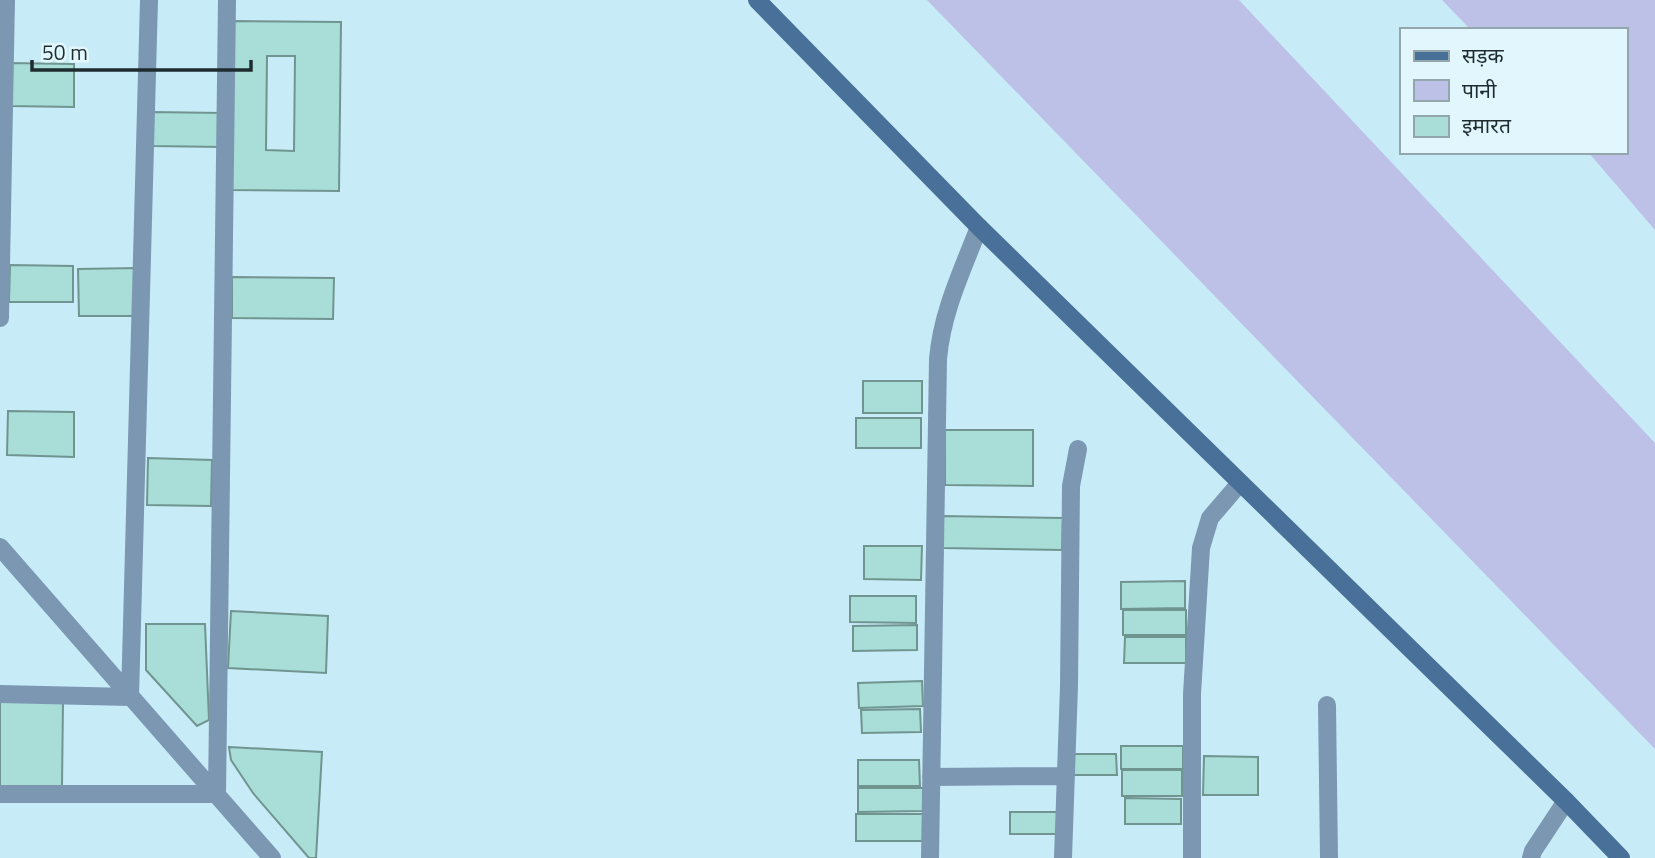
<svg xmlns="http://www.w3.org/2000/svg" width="1655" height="858" viewBox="0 0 1655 858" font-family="'Titillium Web','Noto Sans Devanagari',sans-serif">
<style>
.water{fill:#bdc1e7}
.building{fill:#a9ddd7;stroke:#709590;stroke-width:2;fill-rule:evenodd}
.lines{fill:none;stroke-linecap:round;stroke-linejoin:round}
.street{stroke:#7c97b2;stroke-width:18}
.secondary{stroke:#487098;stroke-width:18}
</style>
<rect width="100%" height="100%" fill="#c8ecf7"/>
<path class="water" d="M927,0H1239L1655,443V749Z
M1442,0H1655V230L1588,152H1625V30H1471Z"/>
<path class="building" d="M231,21L341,22L339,191L230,190ZM267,56H295L294,151L266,150Z
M8,63L74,64V107L8,106Z
M151,112L223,113V147L151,146Z
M10,265L73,266V302H9Z
M136,268V316H79L78,269Z
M232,277L334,278L333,319L232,318Z
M863,381H922V413H863Z
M8,411L74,412V457L7,455Z
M856,418H921V448H856Z
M945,430H1033V486L945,485Z
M148,458L212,460L211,506L147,505Z
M942,516L1063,518L1062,550L942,548Z
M864,546H922L921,580L864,579Z
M1185,581V608L1121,609V582Z
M850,596H916V623L850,622Z
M1123,610H1186V635H1123Z
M231,611L328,616L326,673L228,668Z
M146,624H205L209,720L197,726L146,670Z
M917,625V650L853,651V626Z
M1125,637H1186V663H1124Z
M922,681L923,706L859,708L858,683Z
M0,700L63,701L62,787L0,786Z
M920,709L921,732L862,733L861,710Z
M1121,746H1183V769H1121Z
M229,747L322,752L316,858H309L253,793L231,760Z
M1069,754H1116L1117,775H1069Z
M1204,756L1258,757V795H1203Z
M858,760H919L920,786H858Z
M1122,770H1182V796H1122Z
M858,788H923V811L858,812Z
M1125,798L1181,799V824H1125Z
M1010,812H1059V834H1010Z
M856,814H923V841H856Z"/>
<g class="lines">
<path class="street" d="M0,318L6,0
M0,547L272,858
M0,694L130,697L149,0
M1327,705L1329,858
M931,777L1066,776
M0,794H217
M217,794L227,0
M930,858L938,359C942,312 962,271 979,227
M1063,858L1069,686L1071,486L1078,449
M1192,858V694L1201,548L1210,518L1240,483
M1531,858L1533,851L1566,801"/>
<path class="secondary" d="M757,0L979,227L1566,801L1621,858"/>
</g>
<rect x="1400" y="28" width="228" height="126" fill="#e1f7fd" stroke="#93a6ab" stroke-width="2"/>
<rect x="1414" y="51" width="35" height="10" fill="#487098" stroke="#93a6ab" stroke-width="2"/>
<text x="1462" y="63" font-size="21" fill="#1e2c30">सड़क</text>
<rect x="1414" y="80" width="35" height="21" fill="#bdc1e7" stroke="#93a6ab" stroke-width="2"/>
<text x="1462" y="98" font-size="21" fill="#1e2c30">पानी</text>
<rect x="1414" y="116" width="35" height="21" fill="#a9ddd7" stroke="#93a6ab" stroke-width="2"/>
<text x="1462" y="133" font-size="21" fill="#1e2c30">इमारत</text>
<path d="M32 60v10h219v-10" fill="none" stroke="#1e2c30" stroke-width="3.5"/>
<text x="42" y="60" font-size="21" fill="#1e2c30" stroke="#e1f7fd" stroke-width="5" paint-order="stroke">50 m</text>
</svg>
